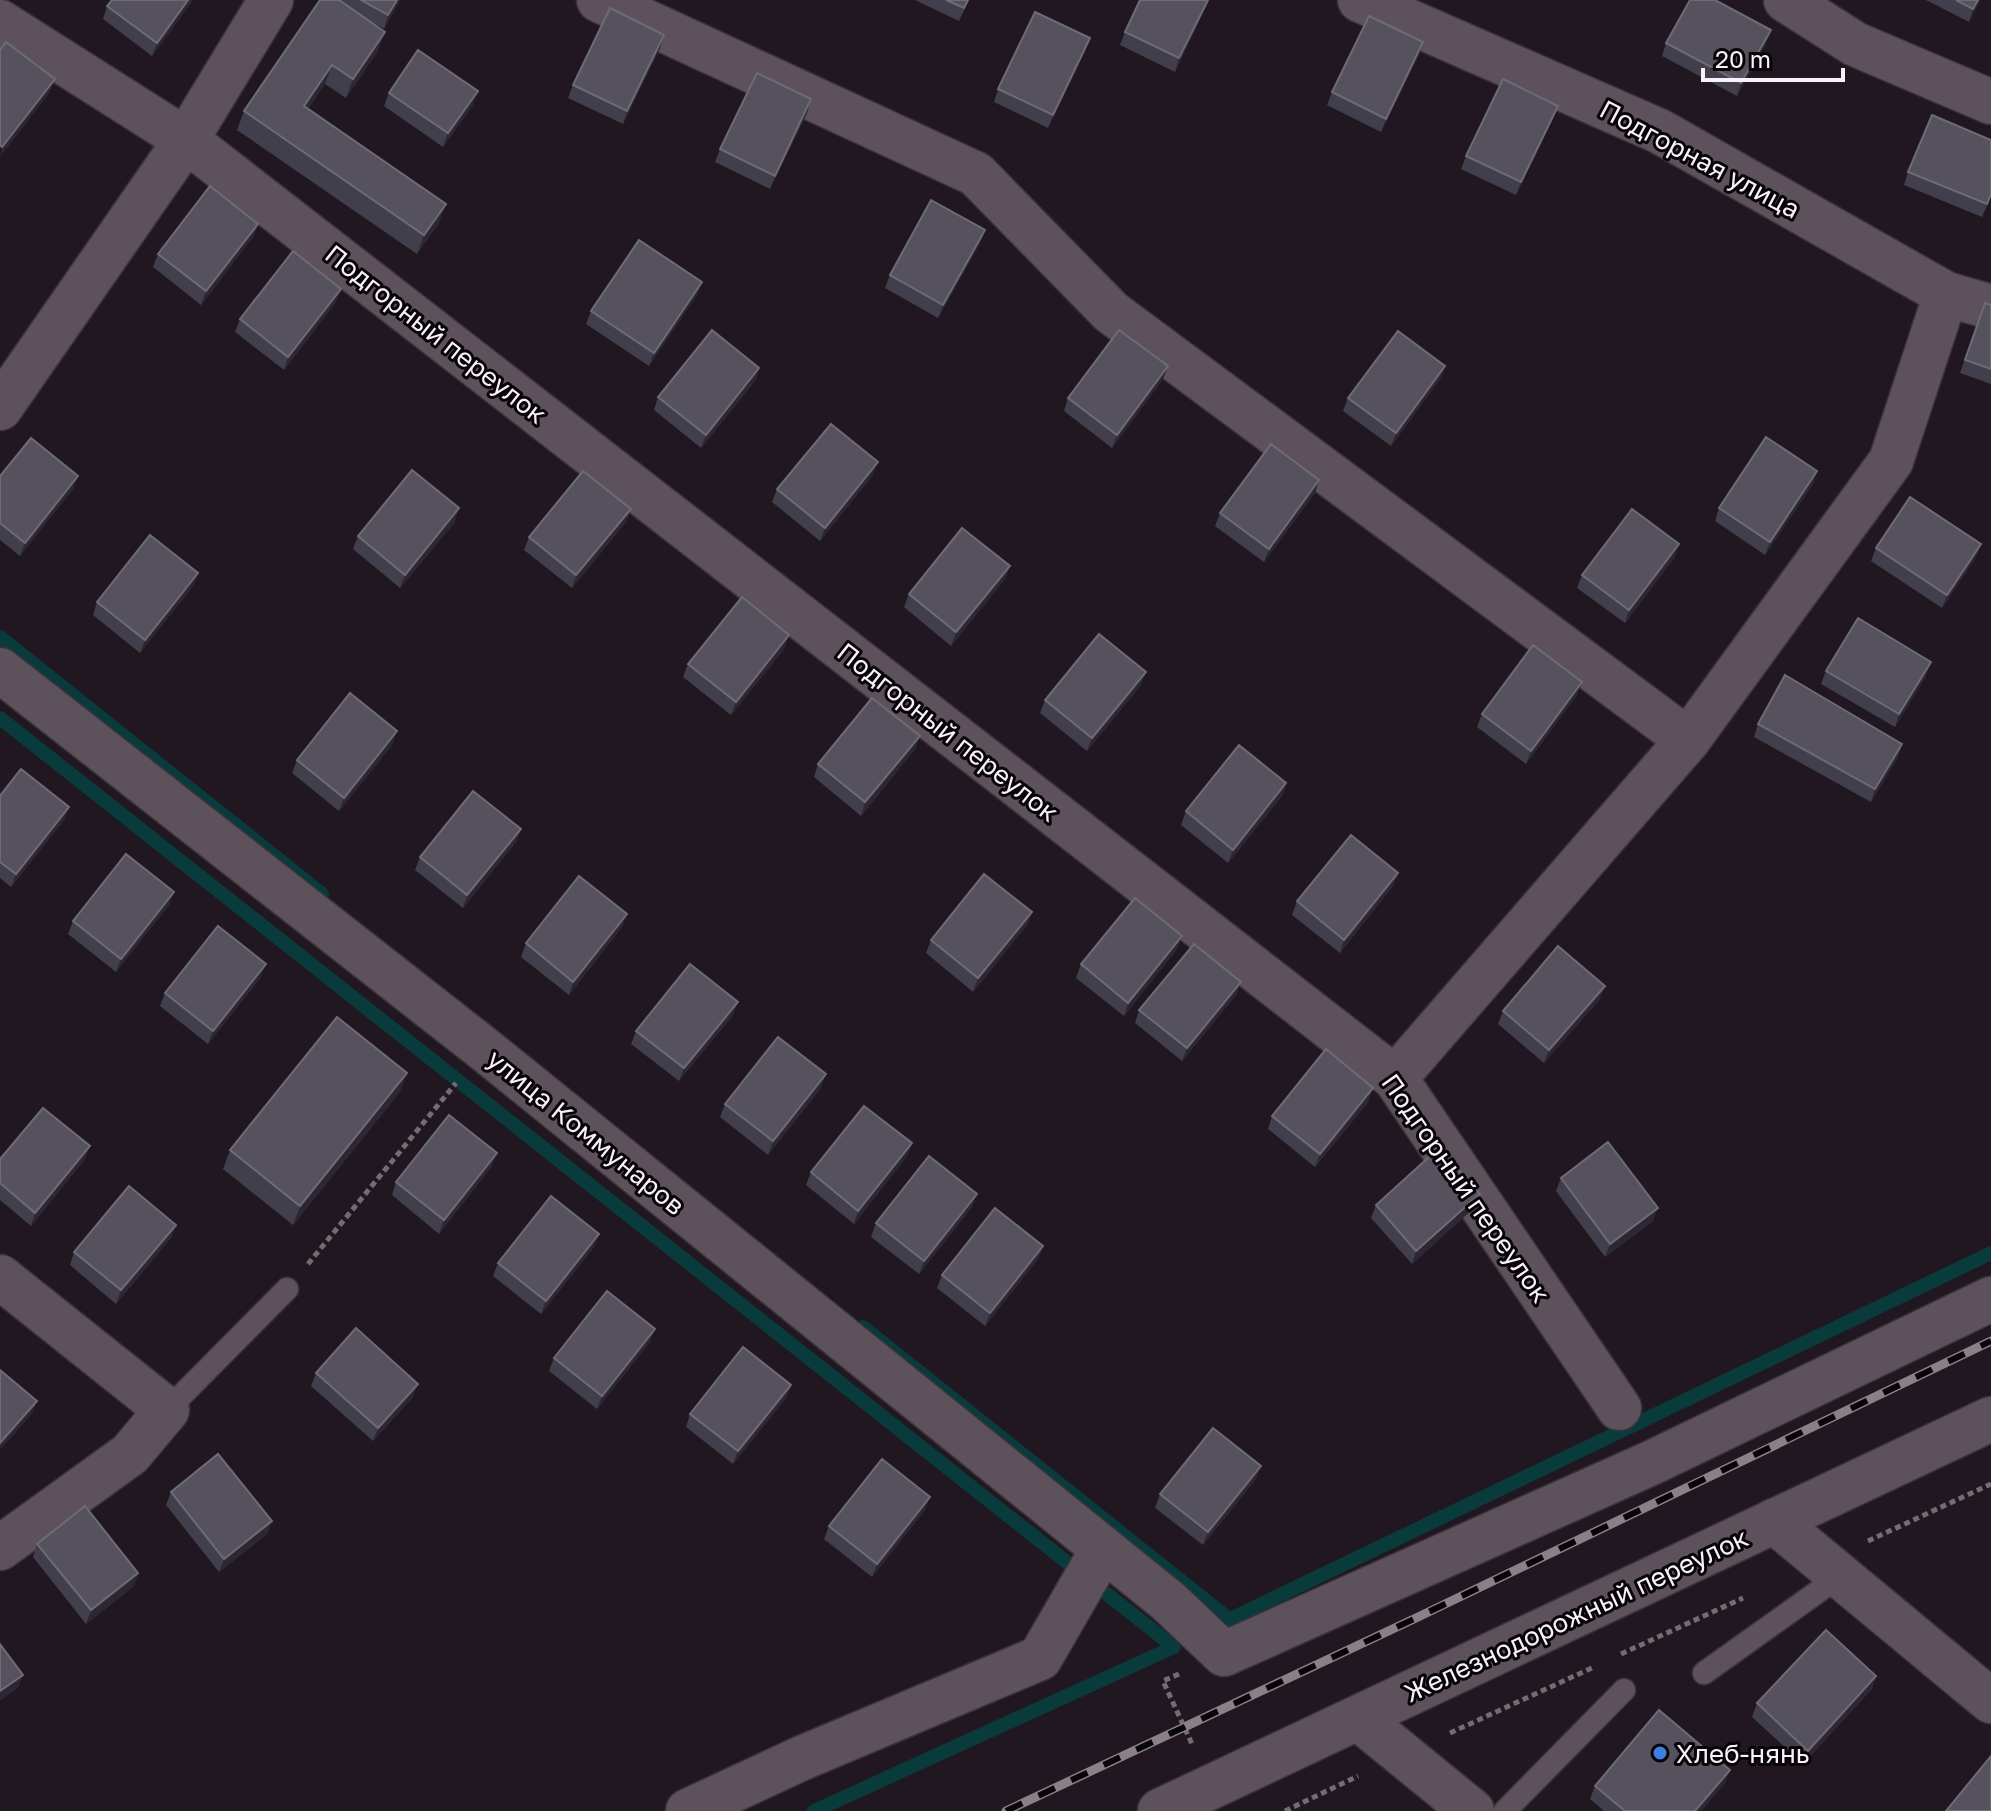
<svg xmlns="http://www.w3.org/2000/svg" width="1991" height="1811" viewBox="0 0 1991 1811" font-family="'Golos Text',sans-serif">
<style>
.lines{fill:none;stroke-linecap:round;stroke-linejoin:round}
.stream{stroke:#093b3c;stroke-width:14}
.service-casing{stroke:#3b333a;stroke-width:25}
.minor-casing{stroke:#3b333a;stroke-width:47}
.tertiary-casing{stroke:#3b333a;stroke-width:47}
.path{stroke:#746b73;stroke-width:5;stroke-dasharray:6 4;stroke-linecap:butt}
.service{stroke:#5d515c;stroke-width:22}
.minor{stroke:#5d515c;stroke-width:44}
.tertiary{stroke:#5d515c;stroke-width:44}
.rail-casing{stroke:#898088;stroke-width:9}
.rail{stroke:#080508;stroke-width:6;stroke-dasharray:18;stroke-linecap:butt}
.wall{fill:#413f4c}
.shaded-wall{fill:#2c2733}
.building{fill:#55525e;stroke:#6e6b76;stroke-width:2}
.shop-dot{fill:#3f7fe0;stroke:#080508;stroke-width:3}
.labels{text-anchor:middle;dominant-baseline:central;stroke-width:6;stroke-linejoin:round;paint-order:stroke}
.street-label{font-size:26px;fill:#f9f1f8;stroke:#080508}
.poi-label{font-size:26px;fill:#f9f1f8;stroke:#080508;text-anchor:start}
</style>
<rect width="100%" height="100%" fill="#211720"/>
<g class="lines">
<path class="stream" d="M0,637L322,894
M0,718L1174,1647L814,1811
M863,1327L1229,1619
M1224,1622L1991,1253"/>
<defs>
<path id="service" d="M167,1410L287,1289
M1704,1673L1840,1576
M1505,1811L1624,1690"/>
<path id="minor" d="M599,0L976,174L1111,312L1688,740
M1360,0L1659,131L1946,294L1991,307
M1786,0L1855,44L1991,102
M0,22L186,140L1395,1078L1619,1408
M0,408L186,140L271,0
M0,670L484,1049L1168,1601L1224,1654L1651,1463L1991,1299
M1395,1078L1688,740L1891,461L1946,294
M0,1277L167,1410L130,1454L0,1548
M1774,1521L1991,1701
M1358,1718L1472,1811
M688,1811L802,1758L1040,1658L1103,1549"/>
<path id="tertiary" d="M1160,1811L1991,1419"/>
</defs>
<use href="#service" class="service-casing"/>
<use href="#minor" class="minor-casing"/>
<use href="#tertiary" class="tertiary-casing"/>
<path class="path" d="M308,1264L456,1083
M1868,1541L1991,1484
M1621,1654L1743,1598
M1179,1674L1163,1681L1192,1744
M1450,1733L1594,1667
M1285,1811L1358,1776"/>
<use href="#service" class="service"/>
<use href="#minor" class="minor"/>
<use href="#tertiary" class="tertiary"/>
<defs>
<path id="rail" d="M1006,1811L1416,1618L1991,1341"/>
</defs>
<use href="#rail" class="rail-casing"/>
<use href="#rail" class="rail"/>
</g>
<path class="wall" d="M112,0H193L152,56L103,19L107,6Z
M320,0H400L384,29L365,18L378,51L346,98L325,84L308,109L439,223L417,254L237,130L244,111Z
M915,0H969L959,21Z
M1209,0L1175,72L1120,45L1125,32Z
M1926,0H1980L1969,22Z
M1771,30L1766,43L1737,96L1662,56L1666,43Z
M664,35L660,48L623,124L568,98L573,85Z
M1423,42L1419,55L1381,132L1327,105L1332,92Z
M1085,51L1048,128L994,102L998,89Z
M389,93L473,105L443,147L384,106Z
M1558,106L1553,119L1516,195L1461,169L1466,156Z
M807,113L770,189L715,162L720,149Z
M1991,140V196L1982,217L1904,185L1908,172Z
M258,224L253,237L201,305L153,267L158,254Z
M985,230L980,243L938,318L885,288L890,275Z
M702,282L697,295L649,366L586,324L591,311Z
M336,302L284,370L235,332L240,319Z
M1985,303L1991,305V384L1960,373Z
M1168,366L1163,379L1112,448L1064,411L1068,398Z
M1445,366L1440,379L1391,446L1343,411L1348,398Z
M759,368L755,381L701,448L654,410L658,397Z
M1817,471L1813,484L1765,555L1715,521L1719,508Z
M873,475L820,541L772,502L777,489Z
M0,476H78L73,489L20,556L0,540Z
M1319,480L1315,493L1264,562L1215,526L1220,513Z
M631,509L626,522L572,588L524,550L529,537Z
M455,522L400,588L353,549L358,536Z
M1981,544L1976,557L1942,608L1871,561L1876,548Z
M1675,557L1625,623L1577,588L1582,575Z
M1010,566L1005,579L951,646L904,607L909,594Z
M198,573L193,586L140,653L93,615L97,602Z
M785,648L731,715L683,677L688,664Z
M1826,671L1926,676L1895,727L1821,684Z
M1141,685L1087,751L1040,713L1045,700Z
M1577,695L1526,764L1477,727L1482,714Z
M1758,724L1902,744L1898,757L1871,802L1754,737Z
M920,736L915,749L861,816L814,777L818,764Z
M393,744L339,811L292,773L297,760Z
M1286,783L1282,796L1228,863L1181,825L1186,811Z
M0,796L69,807L64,820L11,887L0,878Z
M521,829L516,842L463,908L415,870L420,857Z
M1398,873L1393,886L1340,953L1292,915L1297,901Z
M174,892L169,905L116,972L68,934L73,921Z
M1032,912L1027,925L973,992L926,953L931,940Z
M627,914L622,927L569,995L521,957L526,943Z
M1182,936L1177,949L1124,1016L1076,978L1081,964Z
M261,977L208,1044L160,1006L165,993Z
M1241,982L1236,995L1182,1061L1135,1023L1139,1010Z
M1600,999L1544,1063L1498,1024L1503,1011Z
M733,1015L679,1081L631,1044L636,1031Z
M821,1088L768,1155L720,1117L725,1104Z
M400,1092L293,1225L223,1169L230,1150Z
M1369,1101L1315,1167L1268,1129L1272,1116Z
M912,1143L907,1156L854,1224L806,1185L811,1172Z
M0,1159H85L31,1226L0,1200Z
M492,1166L439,1234L392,1195L396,1182Z
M1561,1178L1653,1221L1605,1257L1556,1191Z
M1480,1194L1475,1207L1412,1264L1371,1218L1376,1205Z
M972,1207L919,1274L871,1237L876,1223Z
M176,1225L171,1238L116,1304L70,1265L74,1252Z
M1043,1246L1038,1259L985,1326L937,1288L942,1275Z
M594,1247L541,1314L493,1276L498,1263Z
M650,1342L597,1409L549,1371L554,1358Z
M316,1373L413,1397L373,1441L311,1386Z
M791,1385L786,1398L733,1464L686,1427L690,1414Z
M1256,1479L1203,1545L1155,1508L1160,1494Z
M171,1492L272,1521L267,1534L219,1572L166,1505Z
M925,1510L872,1577L824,1539L829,1526Z
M37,1544L138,1573L134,1586L86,1624L33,1557Z
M1876,1676L1872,1689L1803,1764L1752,1717L1757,1703Z
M1725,1783L1701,1811H1604L1590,1799L1595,1786Z"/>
<path class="shaded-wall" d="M188,0H193L152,56L157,43Z
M397,0H400L384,29L388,15Z
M1208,0H1209L1175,72L1179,58Z
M1978,0H1980L1969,22L1973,9Z
M1771,30L1766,43L1737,96L1741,83Z
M385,32L378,51L346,98L353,79Z
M664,35L660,48L623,124L627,111Z
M1090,38L1085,51L1048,128L1053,115Z
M1423,42L1419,55L1381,132L1386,119Z
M332,65L325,84L297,125L304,106Z
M55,79L50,92L0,157L2,147Z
M478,91L473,105L443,147L448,133Z
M811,99L807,113L770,189L775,176Z
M1558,106L1553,119L1516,195L1521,182Z
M446,204L439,223L417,254L424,235Z
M258,224L253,237L201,305L206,291Z
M985,230L980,243L938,318L943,305Z
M702,282L697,295L649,366L654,353Z
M341,289L336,302L284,370L288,357Z
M1168,366L1163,379L1112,448L1117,435Z
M1445,366L1440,379L1391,446L1396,433Z
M759,368L755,381L701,448L706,435Z
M878,462L873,475L820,541L825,528Z
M1817,471L1813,484L1765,555L1770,542Z
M78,476L73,489L20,556L25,543Z
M1319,480L1315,493L1264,562L1269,549Z
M459,508L455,522L400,588L405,575Z
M631,509L626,522L572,588L576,575Z
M1679,544L1675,557L1625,623L1629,610Z
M1981,544L1976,557L1942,608L1947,595Z
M1010,566L1005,579L951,646L956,632Z
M198,573L193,586L140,653L145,640Z
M789,635L785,648L731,715L736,702Z
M1931,662L1926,676L1895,727L1899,714Z
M1146,672L1141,685L1087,751L1092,738Z
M1582,682L1577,695L1526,764L1531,751Z
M397,731L393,744L339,811L344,798Z
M920,736L915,749L861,816L865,802Z
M1902,744L1898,757L1871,802L1875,789Z
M1286,783L1282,796L1228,863L1233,850Z
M69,807L64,820L11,887L16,874Z
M521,829L516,842L463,908L467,895Z
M1398,873L1393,886L1340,953L1344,940Z
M174,892L169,905L116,972L121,959Z
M1032,912L1027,925L973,992L978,978Z
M627,914L622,927L569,995L573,982Z
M1182,936L1177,949L1124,1016L1128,1003Z
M266,964L261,977L208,1044L213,1031Z
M1241,982L1236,995L1182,1061L1187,1048Z
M1605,986L1600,999L1544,1063L1549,1050Z
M738,1002L733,1015L679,1081L684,1068Z
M407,1073L400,1092L293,1225L300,1206Z
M826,1074L821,1088L768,1155L773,1141Z
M1373,1088L1369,1101L1315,1167L1320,1154Z
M912,1143L907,1156L854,1224L858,1211Z
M90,1146L85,1159L31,1226L35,1213Z
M497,1153L492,1166L439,1234L444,1220Z
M977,1194L972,1207L919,1274L924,1261Z
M1480,1194L1475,1207L1412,1264L1416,1251Z
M1658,1208L1653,1221L1605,1257L1610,1244Z
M176,1225L171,1238L116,1304L121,1290Z
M599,1234L594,1247L541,1314L546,1301Z
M1043,1246L1038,1259L985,1326L990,1313Z
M655,1329L650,1342L597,1409L602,1396Z
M418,1384L413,1397L373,1441L378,1428Z
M791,1385L786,1398L733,1464L738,1451Z
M37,1401L32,1414L0,1450V1443Z
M1261,1466L1256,1479L1203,1545L1208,1532Z
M930,1497L925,1510L872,1577L877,1564Z
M272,1521L267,1534L219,1572L224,1559Z
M138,1573L134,1586L86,1624L91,1610Z
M23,1675L18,1688L0,1701V1691Z
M1876,1676L1872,1689L1803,1764L1808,1751Z
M1730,1770L1725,1783L1701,1811H1695Z"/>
<path class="building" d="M112,0H188L157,43L107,6Z
M320,0H339L385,32L353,79L332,65L304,106L446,204L424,235L244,111Z
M361,0H397L388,15Z
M946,0H968L964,8Z
M1140,0H1208L1179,58L1125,32Z
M1690,0H1715L1771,30L1741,83L1666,43Z
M1956,0H1978L1973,9Z
M610,8L664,35L627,111L573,85Z
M1035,12L1090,38L1053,115L998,89Z
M1369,16L1423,42L1386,119L1332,92Z
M6,42L55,79L2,147L0,145V50Z
M418,50L478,91L448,133L389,93Z
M757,73L811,99L775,176L720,149Z
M1503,79L1558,106L1521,182L1466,156Z
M1932,115L1991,140V194L1987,204L1908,172Z
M210,186L258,224L206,291L158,254Z
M931,200L985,230L943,305L890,275Z
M639,240L702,282L654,353L591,311Z
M293,251L341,289L288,357L240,319Z
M1985,303L1991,305V369L1965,360Z
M712,330L759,368L706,435L658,397Z
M1119,330L1168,366L1117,435L1068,398Z
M1398,331L1445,366L1396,433L1348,398Z
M831,424L878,462L825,528L777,489Z
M1766,437L1817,471L1770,542L1719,508Z
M31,438L78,476L25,543L0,523V476Z
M1271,444L1319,480L1269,549L1220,513Z
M412,470L459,508L405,575L358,536Z
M583,471L631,509L576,575L529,537Z
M1910,497L1981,544L1947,595L1876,548Z
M1632,509L1679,544L1629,610L1582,575Z
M962,528L1010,566L956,632L909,594Z
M150,535L198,573L145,640L97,602Z
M742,597L789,635L736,702L688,664Z
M1858,618L1931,662L1899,714L1826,671Z
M1099,634L1146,672L1092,738L1045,700Z
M1533,645L1582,682L1531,751L1482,714Z
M1785,675L1902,744L1875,789L1758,724Z
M350,693L397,731L344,798L297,760Z
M872,698L920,736L865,802L818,764Z
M1239,745L1286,783L1233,850L1186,811Z
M21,769L69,807L16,874L0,862V796Z
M473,791L521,829L467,895L420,857Z
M1351,835L1398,873L1344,940L1297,901Z
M126,854L174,892L121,959L73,921Z
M984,874L1032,912L978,978L931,940Z
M579,876L627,914L573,982L526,943Z
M1135,898L1182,936L1128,1003L1081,964Z
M218,926L266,964L213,1031L165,993Z
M1194,944L1241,982L1187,1048L1139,1010Z
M1558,946L1605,986L1549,1050L1503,1011Z
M690,964L738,1002L684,1068L636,1031Z
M337,1017L407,1073L300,1206L230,1150Z
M778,1037L826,1074L773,1141L725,1104Z
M1326,1049L1373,1088L1320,1154L1272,1116Z
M864,1106L912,1143L858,1211L811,1172Z
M43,1108L90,1146L35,1213L0,1183V1159Z
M449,1115L497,1153L444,1220L396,1182Z
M1608,1142L1658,1208L1610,1244L1561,1178Z
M1439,1148L1480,1194L1416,1251L1376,1205Z
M929,1156L977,1194L924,1261L876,1223Z
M129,1186L176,1225L121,1290L74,1252Z
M551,1196L599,1234L546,1301L498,1263Z
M995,1208L1043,1246L990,1313L942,1275Z
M607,1291L655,1329L602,1396L554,1358Z
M356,1328L418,1384L378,1428L316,1373Z
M743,1347L791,1385L738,1451L690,1414Z
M0,1370L37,1401L0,1443Z
M1213,1428L1261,1466L1208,1532L1160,1494Z
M218,1454L272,1521L224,1559L171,1492Z
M882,1459L930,1497L877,1564L829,1526Z
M85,1506L138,1573L91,1610L37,1544Z
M1826,1630L1876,1676L1808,1751L1757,1703Z
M0,1644L23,1675L0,1691Z
M1659,1710L1730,1770L1695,1811H1625L1595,1786Z
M1991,1756V1811H1946Z"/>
<circle class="shop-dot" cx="1660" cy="1753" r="8"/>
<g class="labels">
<g class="street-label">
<text transform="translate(1700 159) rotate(28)">Подгорная улица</text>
<text transform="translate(436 334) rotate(38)">Подгорный переулок</text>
<text transform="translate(948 732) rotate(38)">Подгорный переулок</text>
<text transform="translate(586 1132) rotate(39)">улица Коммунаров</text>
<text transform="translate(1466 1188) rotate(55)">Подгорный переулок</text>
<text transform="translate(1576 1615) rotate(-25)">Железнодорожный переулок</text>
</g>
<g class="poi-label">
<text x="1676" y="1753">Хлеб-нянь</text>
</g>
</g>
<path d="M1703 68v12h140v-12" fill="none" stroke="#f9f1f8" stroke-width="4"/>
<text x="1715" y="68" font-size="24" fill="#f9f1f8" stroke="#080508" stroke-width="6" paint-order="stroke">20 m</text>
</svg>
